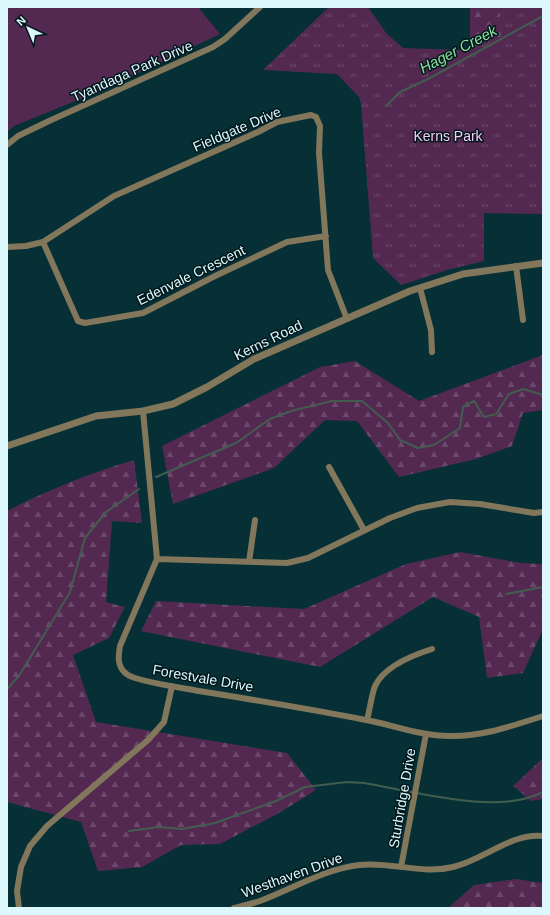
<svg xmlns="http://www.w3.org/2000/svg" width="550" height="915" viewBox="0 0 550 915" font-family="Helvetica,sans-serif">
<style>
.grass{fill:#532951}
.forest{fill:url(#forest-firs)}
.park{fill:url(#park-tufts)}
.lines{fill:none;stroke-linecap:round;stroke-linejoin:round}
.stream{stroke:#425d4f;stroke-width:2}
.minor{stroke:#82775b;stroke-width:6}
.tertiary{stroke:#82775b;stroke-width:7}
.labels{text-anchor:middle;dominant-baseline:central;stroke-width:3;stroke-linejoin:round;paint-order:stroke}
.street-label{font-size:14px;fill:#dcf8fd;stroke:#00171b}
.park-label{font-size:14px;fill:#f7c9f3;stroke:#00171b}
.water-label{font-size:15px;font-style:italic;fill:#8de29e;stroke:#00171b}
</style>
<defs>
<pattern id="forest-firs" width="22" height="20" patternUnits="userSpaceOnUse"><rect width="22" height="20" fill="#532951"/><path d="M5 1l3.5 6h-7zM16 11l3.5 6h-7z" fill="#6b496b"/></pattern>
<pattern id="park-tufts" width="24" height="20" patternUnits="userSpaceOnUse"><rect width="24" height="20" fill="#532951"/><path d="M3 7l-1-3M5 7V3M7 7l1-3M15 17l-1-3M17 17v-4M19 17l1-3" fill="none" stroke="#6b496b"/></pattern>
</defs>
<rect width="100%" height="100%" fill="#063036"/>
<path class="grass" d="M7,7H198L220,34L100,91L14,126L7,132Z"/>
<path class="forest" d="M470,7H543V44L465,56V49H470Z
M543,355V410L523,413L512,446L476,459L399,477L357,421L325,420L274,468L173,504L162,446L320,367L355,361L419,401Z
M134,460L142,523L112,521L106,602L125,607L109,638L73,655L96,722L287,753L316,790L279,813L220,844L181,845L142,867L98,871L81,822L7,802V511C48,490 90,473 134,460Z
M460,552L521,563L543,564V629L523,673L487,678L479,617L433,597L320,667L141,631L156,601L304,609L406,564Z
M543,758V799L531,801L513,786Z
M516,879L543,883V908H448L474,885Z"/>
<path class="park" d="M329,7H368L386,33L403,48L460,50L501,40L499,7H543V214L484,213V261L447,270L401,285L373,258L361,103L359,97L337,74L263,70Z"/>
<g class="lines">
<path class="stream" d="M386,106L400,92L428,79L543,16
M156,477L236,443L270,419L291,411L332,401H362L388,423L400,440L418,448L434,445L460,428L463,407L474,401L484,417L496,414L509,394L523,389L543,395
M506,594L543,587
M7,689L19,676L70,592L85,538L106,512L139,489
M129,831L159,827L182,829L215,823L276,801L305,787L347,782L364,783C413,791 498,816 543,792"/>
<path class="minor" d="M7,145L18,136L49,121L213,47L225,39L260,7
M43,242L78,321L85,323L143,313L213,277L287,242L326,236
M7,247L26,246L43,242L114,196L258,132L277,122L311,115L316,117L320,126L319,153L328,270L347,319
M516,266L523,320
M420,288L431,330L432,352
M143,411L157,559L120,646C118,657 117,668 128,675C139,682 184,688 199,691C255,700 310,709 366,720C393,725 421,736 449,736C481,737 512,726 543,716
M329,467L364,530
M157,559L287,563L308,558L390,518L417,508L450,502L480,504L534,513L543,512
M249,562L255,520
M367,720C370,709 371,697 375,686C384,667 413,655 432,649
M401,867L426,734
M19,908L17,891L21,867L30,846L47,826L148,740L164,722L172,686
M234,908C242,906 251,904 260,901C292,889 325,869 359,865C390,861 422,875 453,867C484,860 510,833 543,836"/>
<path class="tertiary" d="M7,446L96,416L143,411L173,404L207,387L254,359L410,291L463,274L543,263"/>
</g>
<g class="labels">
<g class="street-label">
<text transform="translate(132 71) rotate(-24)">Tyandaga Park Drive</text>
<text transform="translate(237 129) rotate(-23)">Fieldgate Drive</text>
<text transform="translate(191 275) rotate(-26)">Edenvale Crescent</text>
<text transform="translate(268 340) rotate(-26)">Kerns Road</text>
<text transform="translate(203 678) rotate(10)">Forestvale Drive</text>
<text transform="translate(402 798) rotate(-80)">Sturbridge Drive</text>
<text transform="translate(292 875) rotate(-20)">Westhaven Drive</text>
</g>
<g class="park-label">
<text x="448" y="136">Kerns Park</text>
</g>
<g class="water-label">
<text transform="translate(458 49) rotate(-28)">Hager Creek</text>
</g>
</g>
<rect width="550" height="915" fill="none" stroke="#dcf8fd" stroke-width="16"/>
<g transform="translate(28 28) rotate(316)" stroke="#00171b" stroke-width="3" paint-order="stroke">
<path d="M0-3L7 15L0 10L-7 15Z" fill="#dcf8fd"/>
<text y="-6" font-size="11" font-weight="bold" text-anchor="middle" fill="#dcf8fd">N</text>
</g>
</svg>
